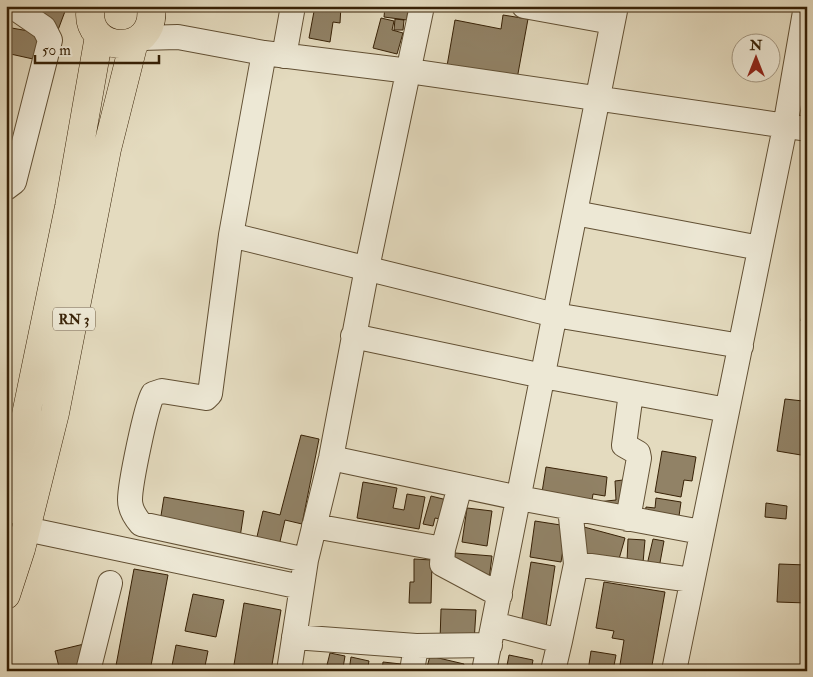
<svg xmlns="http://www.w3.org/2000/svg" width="813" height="677" viewBox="0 0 813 677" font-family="'IM FELL Double Pica',serif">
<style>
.building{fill:#918266;stroke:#372106}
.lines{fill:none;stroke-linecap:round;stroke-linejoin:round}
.minor-casing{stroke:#625034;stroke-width:26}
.highway-casing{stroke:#372106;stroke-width:29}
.minor{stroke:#ede8d5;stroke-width:24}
.highway{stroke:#e4dbbf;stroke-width:28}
.labels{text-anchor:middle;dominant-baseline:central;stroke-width:4;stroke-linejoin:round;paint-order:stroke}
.shield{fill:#ede8d5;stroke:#6e5d44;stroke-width:1}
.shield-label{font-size:14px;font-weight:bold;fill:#372106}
</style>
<rect width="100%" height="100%" fill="#e4dbbf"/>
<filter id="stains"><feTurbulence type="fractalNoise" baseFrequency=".004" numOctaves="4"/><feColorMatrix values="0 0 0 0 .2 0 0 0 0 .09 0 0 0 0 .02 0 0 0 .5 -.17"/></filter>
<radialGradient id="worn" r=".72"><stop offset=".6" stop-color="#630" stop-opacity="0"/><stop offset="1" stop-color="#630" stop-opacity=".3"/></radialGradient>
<path class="building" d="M44,6H67L58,30L37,23Z
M315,6H341L340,23L333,22L330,42L309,38Z
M385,6H408L407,20L384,17Z
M503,15L528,19L517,79L447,66L455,20L501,29Z
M381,18L394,21L392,30L403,33L397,54L373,48Z
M395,19L404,20L403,30H394Z
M6,27L40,33L33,59L6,53Z
M807,283V322L801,321Z
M807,375V456L777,451L785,399L803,401Z
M301,435L319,439L302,524L285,520L275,563L252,558L263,511L280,515Z
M662,451L696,457L692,481L684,480L681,497L655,492Z
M546,467L607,477L605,496L593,494L590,513L540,505Z
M623,480L625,513L597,502L616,500L615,481Z
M363,482L397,488L393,508L404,510L407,494L425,497L419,529L357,518Z
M431,496L455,502L450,521L435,518L433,526L423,524Z
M164,497L244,511L239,544L159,528Z
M656,498L681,502L677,530L643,526L646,507L655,508Z
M766,503L787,506L786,519L765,517Z
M467,508L492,511L487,546L462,542Z
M535,521L567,526L561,562L530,557Z
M584,527L625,538L617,566L576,555Z
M628,539L645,540L643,563L627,562Z
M653,539L664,541L659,568L647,565Z
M455,553L492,556L489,580L453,577Z
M414,559L432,560L431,603H409L410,582H414Z
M531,562L555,566L546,627L521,624Z
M779,564L807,565V603L777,602Z
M134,569L168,575L150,671H115Z
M604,582L665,592L651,671H619L624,640L612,638L614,631L596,628Z
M193,594L224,600L216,637L185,631Z
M244,603L281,610L271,671H233Z
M441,609L476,610L474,643L440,641Z
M84,644L78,671H60L55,651Z
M176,645L208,651L204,671H171Z
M591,651L616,655L613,671H588Z
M330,653L345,656L343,668L327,665Z
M509,655L533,660L531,671H506Z
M430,656L464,664L462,671H426Z
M351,657L369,661L367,671H349Z
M383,662L401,664L400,671H382Z"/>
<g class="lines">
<defs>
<path id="minor" d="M524,6L612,22
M141,38L178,37L264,53L409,71L807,129
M264,53L231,235L210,394L206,398L162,391L153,394C146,406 130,484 130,500C130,509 135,517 141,524L306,560
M284,56L293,6
M6,188L14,182L50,40L44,28L12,6
M575,213L760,248
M231,235L555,315L741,346
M353,336L543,376L727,410
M331,458L519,498L701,532
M460,486L443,549L442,564L500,595
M570,508L576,564
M628,519L639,458L638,453L624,445L631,393
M314,526L443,549
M26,529L301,587
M494,624L560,641L553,671
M294,637L416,646L412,671
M560,641L576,564L692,580
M416,646L490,645
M88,671L110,583
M289,671L306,560L331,458L367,268L422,6
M484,671L616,6
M674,671L785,127L806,6"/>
<path id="highway" d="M91,6C81,54 158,59 151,6
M6,511L69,207L99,36
M6,595L21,549L55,413L107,149L134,42"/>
</defs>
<use href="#minor" class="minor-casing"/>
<use href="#highway" class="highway-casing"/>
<use href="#minor" class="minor"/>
<use href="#highway" class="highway"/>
</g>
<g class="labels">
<rect class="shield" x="53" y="307.5" width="42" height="23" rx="4"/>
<g class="shield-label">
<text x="74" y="319">RN 3</text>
</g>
</g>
<rect width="813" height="677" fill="none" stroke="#e4dbbf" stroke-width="25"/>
<rect x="8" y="8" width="798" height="662" fill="none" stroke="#372106" stroke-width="2.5"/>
<rect x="12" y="12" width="788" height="652" fill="none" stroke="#372106"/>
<g transform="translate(756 58)"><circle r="24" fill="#ede8d5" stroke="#a49882"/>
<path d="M0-4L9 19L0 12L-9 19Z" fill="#8f2418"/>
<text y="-8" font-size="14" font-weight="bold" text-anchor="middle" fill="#372106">N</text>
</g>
<path d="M35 55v8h124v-8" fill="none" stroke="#372106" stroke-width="2.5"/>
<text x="42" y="55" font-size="15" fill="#372106" stroke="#ede8d5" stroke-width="4" paint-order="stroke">50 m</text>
<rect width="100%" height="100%" filter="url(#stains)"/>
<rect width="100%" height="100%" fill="url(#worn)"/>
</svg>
